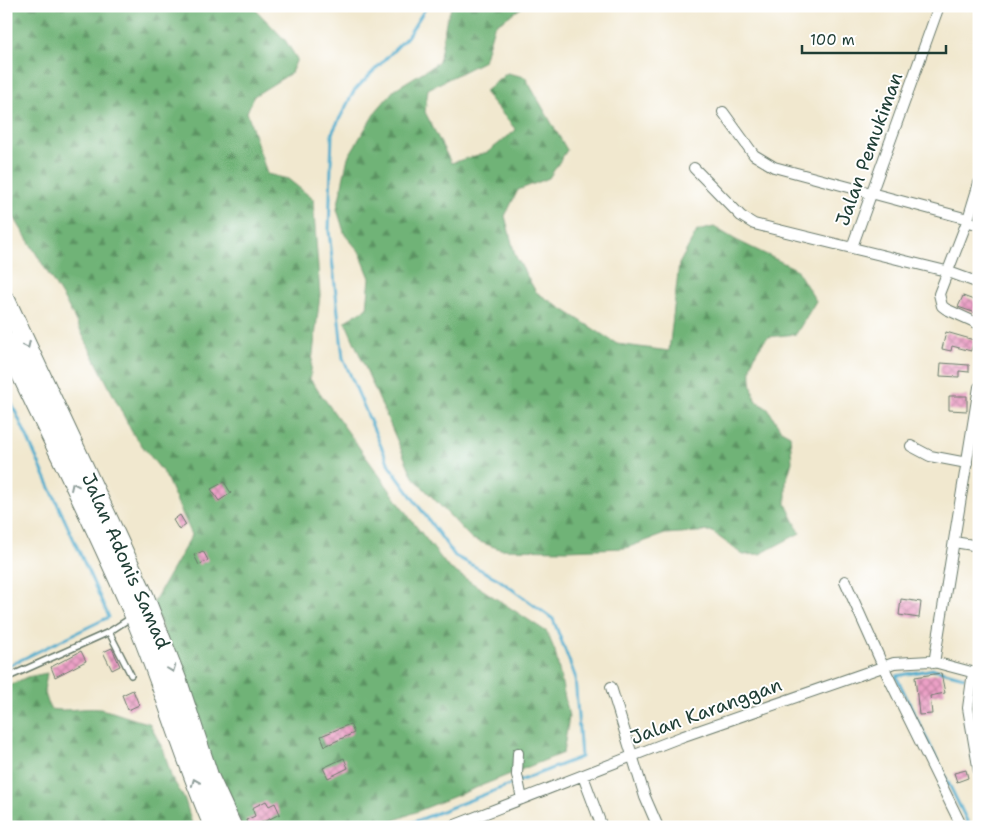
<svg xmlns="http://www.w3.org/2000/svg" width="985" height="833" viewBox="0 0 985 833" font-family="'Shantell Sans',sans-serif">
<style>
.forest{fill:url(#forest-firs);stroke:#487856}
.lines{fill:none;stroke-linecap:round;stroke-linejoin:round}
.stream{stroke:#4faccd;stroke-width:3}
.building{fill:url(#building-cross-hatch)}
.lane-casing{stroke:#68796a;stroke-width:8}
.street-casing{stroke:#68796a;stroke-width:12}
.highway-casing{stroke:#68796a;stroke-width:21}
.lane{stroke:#fff;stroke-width:5}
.street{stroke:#fff;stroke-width:10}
.highway{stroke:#fff;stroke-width:19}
.oneway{stroke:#8f9e9a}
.labels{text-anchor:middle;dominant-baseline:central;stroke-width:4;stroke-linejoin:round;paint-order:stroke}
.street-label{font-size:19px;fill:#1f3d34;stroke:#fff}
</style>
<defs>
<pattern id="forest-firs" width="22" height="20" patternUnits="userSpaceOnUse" patternTransform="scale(1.25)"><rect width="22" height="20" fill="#70b377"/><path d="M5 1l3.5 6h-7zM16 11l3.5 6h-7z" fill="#5b9362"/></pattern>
<pattern id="building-cross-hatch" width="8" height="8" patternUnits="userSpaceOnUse" patternTransform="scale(1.25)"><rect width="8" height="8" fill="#eca0c6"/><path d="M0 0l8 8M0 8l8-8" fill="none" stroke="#bf84a2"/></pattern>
</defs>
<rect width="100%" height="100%" fill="#fff"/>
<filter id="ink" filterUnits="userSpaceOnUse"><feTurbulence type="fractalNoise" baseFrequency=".02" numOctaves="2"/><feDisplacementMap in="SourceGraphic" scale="10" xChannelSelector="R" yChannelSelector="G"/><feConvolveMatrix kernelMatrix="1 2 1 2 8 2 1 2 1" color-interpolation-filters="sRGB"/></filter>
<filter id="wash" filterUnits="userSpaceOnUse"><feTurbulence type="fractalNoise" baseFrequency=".0096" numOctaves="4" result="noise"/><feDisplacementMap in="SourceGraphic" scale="20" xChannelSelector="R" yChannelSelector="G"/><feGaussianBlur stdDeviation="1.12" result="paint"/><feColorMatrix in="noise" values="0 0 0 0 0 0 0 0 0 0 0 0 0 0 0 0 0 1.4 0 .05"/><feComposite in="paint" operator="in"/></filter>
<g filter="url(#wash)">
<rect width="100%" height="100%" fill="#f1e8cf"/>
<path class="forest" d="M6,6H252L285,40L297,59L291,73L254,96L247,112L267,174L288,179L313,199L320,295L310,379L412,521L448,567L547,632L555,651L569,717L563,753L378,827H242L205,749L153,603L192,535L165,475L133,434L68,306L12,214L6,190Z
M452,6H524L494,26L484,61L428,89L425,112L451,163L488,152L516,130L484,92L507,73L525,77L567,150L549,178L518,190L505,216L515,255L536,292L617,344L669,351L679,264L697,231L714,227L736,240L796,269L816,301L796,334L768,337C748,359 748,372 755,400L768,409L781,430L790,435L792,462L786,482V504L800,533L760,554L743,555L711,531L665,534L626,548L566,550L500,549L472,539L413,477L345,321L367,308L370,278L359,251L345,235L337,209L348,157L376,111L395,89L439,62L446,22Z
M47,673L44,690L50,709C67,712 83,707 100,709C117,712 132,720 149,723L164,751L171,776L185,800L193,827H6V687L27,677Z"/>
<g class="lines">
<path class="stream" d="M6,391L109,617L6,667
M964,677L934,669L896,676L970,827
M401,827L581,757L575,676L553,619L498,579L455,556L390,467L343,358L329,231L332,133L354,91L407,37L427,6"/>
</g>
<g id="blocks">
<path class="building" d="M963,296L979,302V314L958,307Z
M946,332L974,340L971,351L952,346L951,351L942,349Z
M941,363L969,365V372L959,371V377L940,376Z
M949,396H967V411L949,410Z
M224,482L231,493L219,501L211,489Z
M180,515L186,525L179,530L173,520Z
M203,551L208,560L199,565L194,555Z
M901,599L921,602L919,618L899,615Z
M112,648L120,666L112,670L103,652Z
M81,651L86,661L55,677L51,667Z
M941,673L945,693L930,696L932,714L919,715L915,677Z
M133,690L139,705L128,710L122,695Z
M350,724L354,733L325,746L321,736Z
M344,758L348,768L328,778L323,768Z
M966,770L968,778L957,782L954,773Z
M266,801L269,806L275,803L280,814L259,824L248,827L246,820L255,816L252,808Z"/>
</g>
</g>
<g filter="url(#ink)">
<use href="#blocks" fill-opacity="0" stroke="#68796a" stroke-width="1"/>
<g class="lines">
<defs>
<path id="lane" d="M109,632L131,675
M6,678L109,632L132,617"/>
<path id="street" d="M723,112L754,155L774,167L968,219
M694,168L741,216L754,224L946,271L979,283
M979,183L968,219L939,294L942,306L946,309L979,324
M967,221L979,225
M852,247L939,6
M911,446L930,456L967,463
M954,542L979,546
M845,581L883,666L962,827
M934,663L979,387
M973,672L968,708L979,772
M611,687L645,797L658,827
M518,753L517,775L522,799
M583,776L602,827
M450,827L681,737L894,663L930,661L979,674"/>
<path id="highway" d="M6,301L144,596L178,683L209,777L232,827
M6,342C49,434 96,524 135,617C164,686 184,758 214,827"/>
</defs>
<use href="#lane" class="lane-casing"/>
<use href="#street" class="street-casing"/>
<use href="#highway" class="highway-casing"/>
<use href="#lane" class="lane"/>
<use href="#street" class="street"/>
<use href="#highway" class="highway"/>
</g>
<defs><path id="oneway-chevron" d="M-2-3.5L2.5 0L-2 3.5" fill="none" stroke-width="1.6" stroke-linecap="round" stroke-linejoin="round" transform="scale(1.25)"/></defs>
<g class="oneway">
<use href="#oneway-chevron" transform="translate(27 345) rotate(65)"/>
<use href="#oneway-chevron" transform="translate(74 486) rotate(-115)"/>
<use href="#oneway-chevron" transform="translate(172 669) rotate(69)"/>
<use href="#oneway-chevron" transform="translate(195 782) rotate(-112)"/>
</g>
</g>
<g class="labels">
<g class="street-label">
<text transform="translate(869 149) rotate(-70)">Jalan Pemukiman</text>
<text transform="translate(126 561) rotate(66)">Jalan Adonis Samad</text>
<text transform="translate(706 711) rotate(-20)">Jalan Karanggan</text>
</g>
</g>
<rect width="985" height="833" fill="none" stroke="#fff" stroke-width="25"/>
<path d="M802 45v8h144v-8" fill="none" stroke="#1f3d34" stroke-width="2.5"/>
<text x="810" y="45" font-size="15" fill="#1f3d34" stroke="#ffffff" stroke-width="4" paint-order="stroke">100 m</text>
</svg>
